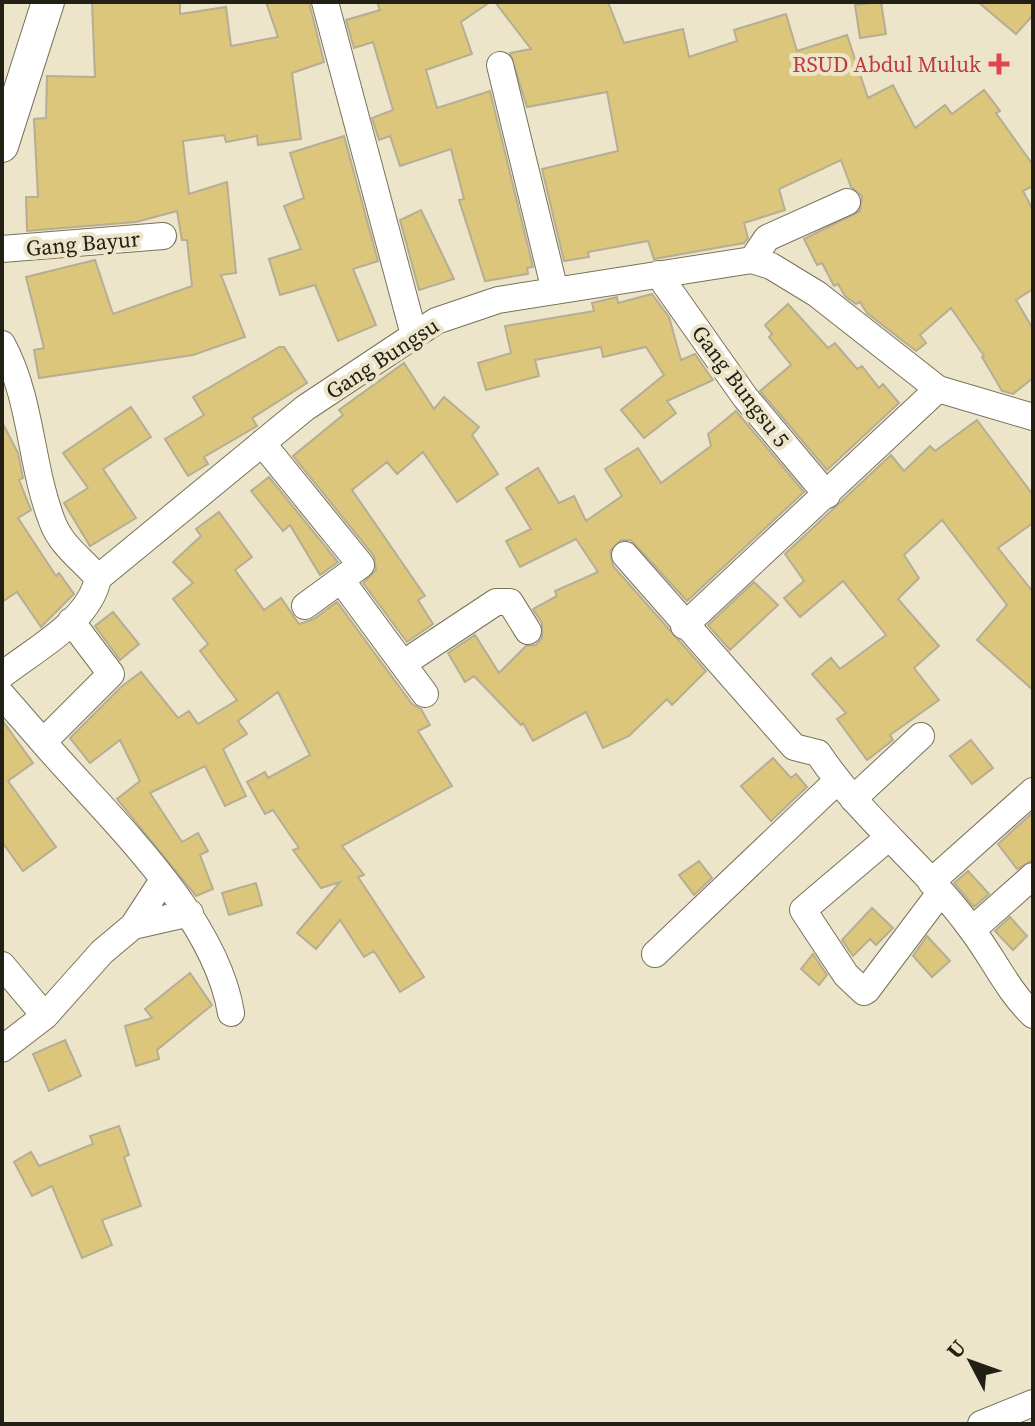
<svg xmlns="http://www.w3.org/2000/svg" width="1035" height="1426" viewBox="0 0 1035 1426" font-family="'Source Serif 4',serif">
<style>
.building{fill:#dbc67c;stroke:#b6ae94;stroke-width:2}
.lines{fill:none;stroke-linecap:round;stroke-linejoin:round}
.minor-casing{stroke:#797259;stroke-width:28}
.tertiary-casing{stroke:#797259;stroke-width:34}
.minor{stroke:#fff;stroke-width:26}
.tertiary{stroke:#fff;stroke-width:32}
.health-dot{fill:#e0444e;stroke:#ede5ca;stroke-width:3}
.labels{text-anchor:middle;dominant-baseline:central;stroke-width:8;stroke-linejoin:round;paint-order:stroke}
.health-label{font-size:22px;fill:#be3a42;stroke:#ede5ca;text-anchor:end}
.street-label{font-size:22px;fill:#222015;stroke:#ede5ca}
</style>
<rect width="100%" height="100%" fill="#ede5ca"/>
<path class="building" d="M92,2H180V14L226,7L231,46L278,37L266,2H309L324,62L292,73L301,139L258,145L257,136L226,142L224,135L183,141L189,194L227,182L236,273L221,275L245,337L193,355L39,378L34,350L44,348L26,277L95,260L113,314L192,286L187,240H182L177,211L136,222L27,231L26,197H38L34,119L46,118L47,76L95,77Z
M377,2H490L461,22L472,54L426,70L437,108L490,91L533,267L527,268L528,274L485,281L459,200L464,199L451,149L400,166L390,136L379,140L372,118L393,110L373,42L354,48L346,20L380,10Z
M495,2H608L624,43L683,29L689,57L737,41L734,30L786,14L797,51L847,35L868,98L893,85L915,128L945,105L952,114L984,90L1000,111L996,113L1033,165V186L1023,191L1033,210V289L1016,300L1033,329V378L1013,394L1002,391L982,357L984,356L951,308L920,335L926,343L916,351L867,313L860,302L856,304L845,296L838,284L834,286L822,263L817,265L804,239L860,211L862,196L851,187L841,160L779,189L785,210L744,223L748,238L744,243L654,259L648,241L588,252L589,257L564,261L542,169L618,151L607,92L527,107L510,53L531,49Z
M881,2L886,34L860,38L855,5Z
M978,2H1033V15L1016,34Z
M344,136L378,261L353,269L376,325L338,341L315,285L280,295L269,259L301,249L284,206L304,198L290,153Z
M421,210L454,279L419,290L400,220Z
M652,294L669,317L681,360L695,354L713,380L667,401L676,413L644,438L621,410L664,375L646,347L603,357L601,347L535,360L539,376L486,390L478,363L511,353L505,326L594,311L592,303L617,297L618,303Z
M788,304L828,348L835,343L857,369L862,366L879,388L883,384L899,403L827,470L760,391L791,365L769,337L772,334L765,325Z
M279,347H284L307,383L252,418L257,426L204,457L208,464L188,476L165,439L204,415L193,397Z
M404,363L434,409L444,397L479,427L472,435L498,474L457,502L423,452L397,474L387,462L352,490L425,596L418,600L433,624L407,642L363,583L376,570L374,556L293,456L343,415L339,410Z
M131,407L151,437L103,469L136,518L90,546L64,503L88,488L63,453Z
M736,411L804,492L687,601L631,540H621L610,551L613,566L706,671L672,705L667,699L629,736L603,748L586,712L533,741L523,723L521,725L474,676L465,682L448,653L475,635L499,673L526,646L536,645L542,638V623L533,609L557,596L555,591L598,572L576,539L520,567L506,541L531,529L506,488L538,468L559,503L574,496L586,521L622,496L605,469L638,448L661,483L711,446L708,434Z
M977,420L1033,495V523L998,548L1033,592V690L977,640L1007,605L942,520L904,555L919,578L898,599L939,646L914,668L939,700L890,735L893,740L867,760L837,719L846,713L812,674L831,658L840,669L886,635L843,581L800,617L784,598L804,581L785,554L891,455L904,471L930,446L935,451Z
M2,422L18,453L23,478L19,480L31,510L18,518L56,576L59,573L74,594L41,627L17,592L2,602Z
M269,477L338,562L320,575L290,525L283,531L251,491Z
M219,512L252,557L235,570L264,610L281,598L299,624L314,619L337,602L412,704L421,709L430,725L418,731L452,786L342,846L364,875L358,877L424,977L400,992L374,951L364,957L340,920L316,949L297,933L340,882L321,888L293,850L299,848L273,810L265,814L247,782L265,772L268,778L310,755L278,692L238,721L247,734L223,749L246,796L225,806L205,766L150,793L182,842L198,833L208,851L200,855L213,889L196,896L117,799L140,781L120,740L90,763L70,738L121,687L141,672L178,718L189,711L198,724L237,700L200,651L208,644L173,599L193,583L173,562L201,536L196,529Z
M754,582L778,605L730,650L708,625Z
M113,612L139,644L120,660L95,626Z
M2,720L33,763L8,781L56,847L23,871L2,842Z
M971,740L993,768L972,784L950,756Z
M773,758L791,778L796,774L807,787L771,821L741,786Z
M1033,812V860L1017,869L998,844Z
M699,861L712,878L694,895L679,875Z
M968,871L989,894L974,907L954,883Z
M256,883L262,905L229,915L222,893Z
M872,908L893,928L876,945L870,939L853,956L842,940Z
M1010,917L1027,936L1013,950L995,931Z
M927,936L950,961L932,977L913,956Z
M813,954L827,975L819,985L801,969Z
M190,973L212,1005L157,1050L159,1059L136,1066L125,1026L152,1018L145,1009Z
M65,1040L81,1076L49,1091L33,1054Z
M119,1126L129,1155L124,1157L141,1206L102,1220L112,1245L82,1258L52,1186L32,1196L14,1162L31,1152L39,1166L93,1144L90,1136Z"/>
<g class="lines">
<defs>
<path id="minor" d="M325,2L414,335
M500,65L555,291
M2,249L163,236
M752,260L767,238L847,202
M658,274L745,397L827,495
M2,344C32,399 30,464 52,521C61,546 82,559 98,578L305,408L436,321L498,300L752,260L771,266L817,294L938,389L1033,417
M262,443L361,565L305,606
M625,555L794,747L818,753C861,818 926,866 972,930C994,959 1007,990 1033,1015
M341,580L425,694
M71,621L111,674L43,742C108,817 215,914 231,1013
M684,626L938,389
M404,663L496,602H510L528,631
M2,675C35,649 90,621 98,578
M2,695L43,742
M853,799L921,736
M889,837L803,910L846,975L864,992L867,990L940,893
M931,882L1033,791
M133,926L190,913
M972,930L1033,876
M655,954L837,781
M2,965L45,1016
M2,1049L45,1016L102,952L133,926L163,880
M981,1424L1033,1403"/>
<path id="tertiary" d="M2,146L48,2"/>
</defs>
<use href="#minor" class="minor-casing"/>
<use href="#tertiary" class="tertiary-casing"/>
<use href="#minor" class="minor"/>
<use href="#tertiary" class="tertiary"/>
</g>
<path class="health-dot" d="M995 52h8v8h8v8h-8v8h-8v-8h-8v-8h8z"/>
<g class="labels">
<g class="health-label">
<text x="981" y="64">RSUD Abdul Muluk</text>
</g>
<g class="street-label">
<text transform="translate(83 243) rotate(-5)">Gang Bayur</text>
<text transform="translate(382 358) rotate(-33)">Gang Bungsu</text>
<text transform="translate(741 386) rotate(53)">Gang Bungsu 5</text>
</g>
</g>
<rect width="1035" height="1426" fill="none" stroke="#222015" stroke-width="8"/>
<g transform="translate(971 1362) rotate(311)" stroke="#ede5ca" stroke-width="6" paint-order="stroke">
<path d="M0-6L14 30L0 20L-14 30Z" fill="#222015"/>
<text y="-12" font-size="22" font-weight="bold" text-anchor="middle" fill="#222015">U</text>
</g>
</svg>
